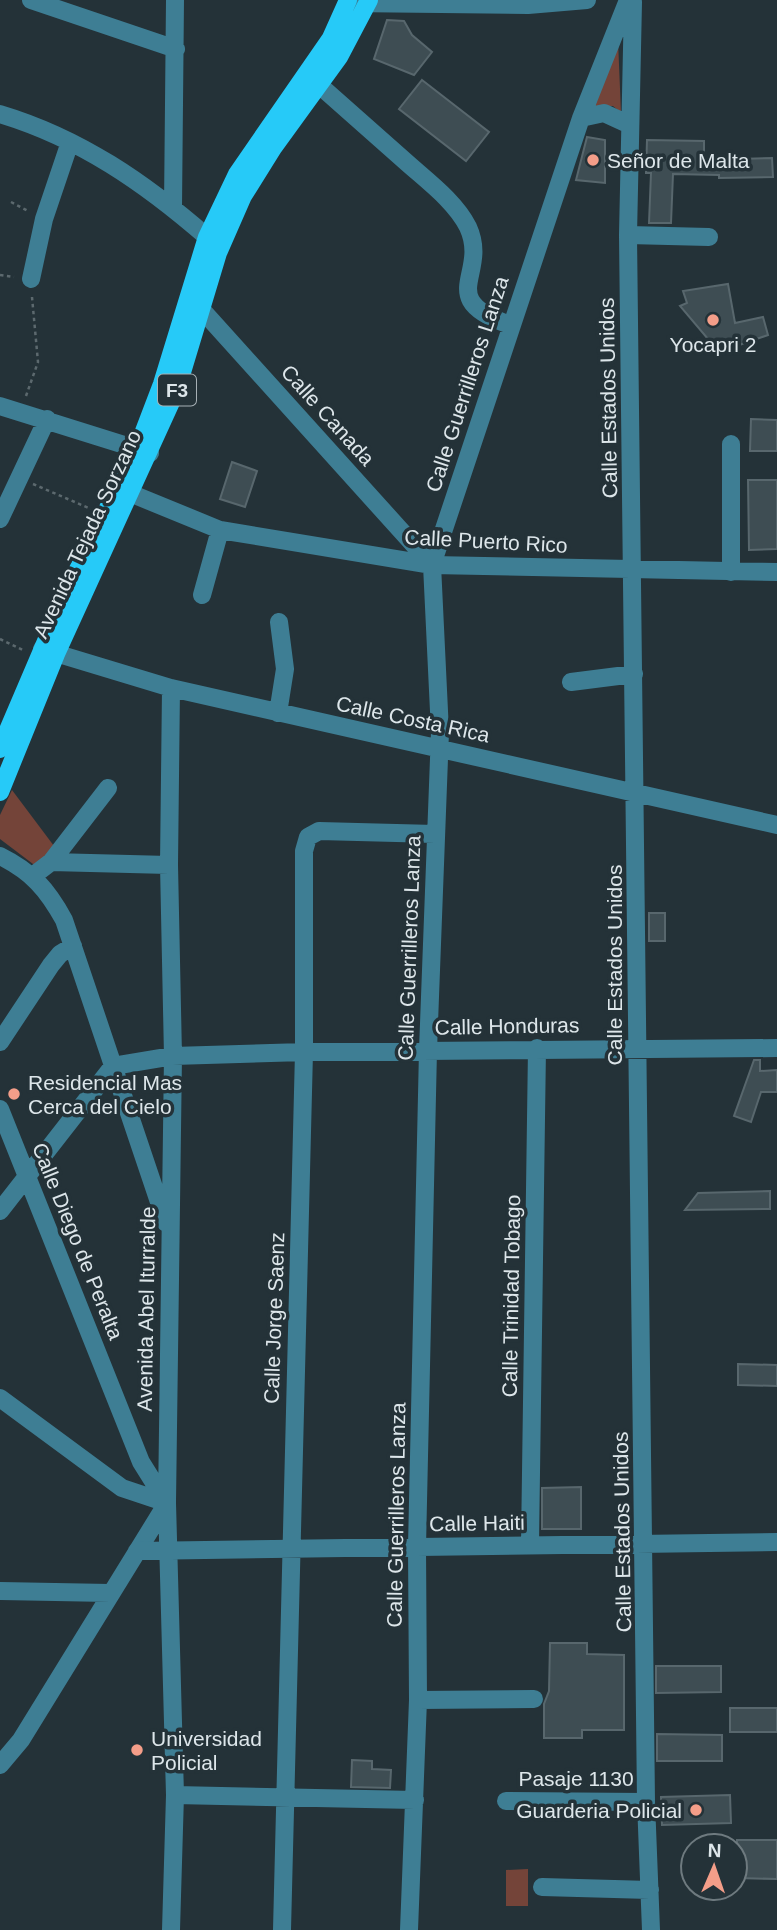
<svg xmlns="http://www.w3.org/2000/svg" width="777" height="1930" viewBox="0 0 777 1930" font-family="Helvetica,sans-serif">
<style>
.green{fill:#744439}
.building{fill:#3e4d53;stroke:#58676d;stroke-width:2}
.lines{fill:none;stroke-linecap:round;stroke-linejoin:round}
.path{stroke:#5c696e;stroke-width:2.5;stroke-dasharray:3.5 3.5;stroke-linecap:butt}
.minor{stroke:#3e7e94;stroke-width:18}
.major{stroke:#26caf8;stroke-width:18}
.poi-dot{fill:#f49e89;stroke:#243238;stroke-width:2.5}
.labels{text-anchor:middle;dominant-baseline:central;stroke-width:7;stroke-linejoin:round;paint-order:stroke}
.shield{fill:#243238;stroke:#a6b0b5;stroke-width:2}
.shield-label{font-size:19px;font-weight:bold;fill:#dde6ea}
.poi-label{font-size:21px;fill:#dde6ea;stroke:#243238;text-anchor:start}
.street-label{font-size:21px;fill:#dde6ea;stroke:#243238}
</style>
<rect width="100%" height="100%" fill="#243238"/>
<path class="green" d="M618,40L621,113L613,106L593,107Z
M12,790L54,846L37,867L0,839V815Z
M528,1869V1906H506V1870Z"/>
<path class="building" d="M387,20L404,21L412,35L432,52L414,75L374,59Z
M422,80L489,132L466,161L399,109Z
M587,137L605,140V183L576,180Z
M647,140L704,141V160L772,158L773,177L719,178V175L673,174L671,223H649L651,173H646Z
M728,284L735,323L763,317L768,335L719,352L680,306L687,303L683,291Z
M751,419L777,420V451H750Z
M232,462L257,471L245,507L220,499Z
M748,480H777V549L749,550Z
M649,913H665V941H649Z
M754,1060H760V1071L777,1070V1092H761L751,1122L734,1116Z
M770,1191V1209L685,1210L698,1193Z
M738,1364L777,1365V1386L738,1385Z
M581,1487V1529H542V1488Z
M550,1643H587V1654L624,1655V1730H582V1738H544V1704L549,1691Z
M656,1666H721V1692L656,1693Z
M730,1708H777V1732H730Z
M657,1734L722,1735V1761H657Z
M352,1760L372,1761V1769L391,1770L390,1788L351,1787Z
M730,1795L731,1823L662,1825L661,1797Z
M737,1840H777V1879L737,1878Z"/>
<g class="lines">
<path class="path" d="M11,202L28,211
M0,275L14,277
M26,396L38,362L32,297
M33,484L91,509
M0,639L23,650"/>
<path class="minor" d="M31,0L176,49
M633,2L628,235L646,1802L651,1930
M347,3L528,5L587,0
M309,76C341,104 373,133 405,161C426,180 455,201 468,227C490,275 433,298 510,325
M0,114C80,138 145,183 207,237L214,247
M581,118L604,113L628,124
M173,207L175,0
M628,235L709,237
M31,279L44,219L70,142
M193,300L432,565
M0,406L150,453
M731,444V572
M120,489L220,530L432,565L777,572
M0,519L47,419
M202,595L220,530
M42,649L171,688L777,825
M571,682L634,674
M278,713L285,669L279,622
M0,856C32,872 47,889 64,920L166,1223
M51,862L108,788
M34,875L51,862L169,865
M0,1042L51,965L60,954L73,946
M113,1066L173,1056L304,1052L777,1048
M0,1109L141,1462L166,1502
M0,1211L113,1066
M0,1398L122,1488L167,1503
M530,1544L537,1048
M137,1551L777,1542
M0,1591L110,1593
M418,1700L534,1699
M0,1765L21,1740L167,1503
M175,1795L415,1800
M506,1801L646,1802
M542,1887L650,1890
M171,1930L175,1795L167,1503L173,1056L169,865L171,688
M282,1930L304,1052V851L308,837L319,831L435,834
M409,1930L418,1700L417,1547L428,1050L440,732L432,565L581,118L628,0"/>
<path class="major" d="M0,749L67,592L138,447L162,384L207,237L237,174L331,38L348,0
M0,792L56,654L177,389L218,253L243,196L273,148L339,57L369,0"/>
</g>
<g class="poi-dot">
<circle cx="593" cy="160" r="7"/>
<circle cx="713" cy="320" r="7"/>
<circle cx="14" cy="1094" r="7"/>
<circle cx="137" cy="1750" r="7"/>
<circle cx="696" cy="1810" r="7"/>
</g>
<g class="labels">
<rect class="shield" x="158" y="374.5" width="38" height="31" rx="5"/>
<g class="shield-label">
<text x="177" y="390">F3</text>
</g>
<g class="poi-label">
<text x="607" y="160">Señor de Malta</text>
<text x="713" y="344" text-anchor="middle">Yocapri 2</text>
<text x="28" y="1082">Residencial Mas<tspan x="28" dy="24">Cerca del Cielo</tspan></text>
<text x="151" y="1738">Universidad<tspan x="151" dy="24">Policial</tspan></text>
<text x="682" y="1810" text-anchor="end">Guarderia Policial</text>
</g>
<g class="street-label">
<text transform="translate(467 384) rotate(-72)">Calle Guerrilleros Lanza</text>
<text transform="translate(608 398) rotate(-91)">Calle Estados Unidos</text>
<text transform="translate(328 415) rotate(48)">Calle Canada</text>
<text transform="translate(87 534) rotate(-65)">Avenida Tejada Sorzano</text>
<text transform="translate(486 541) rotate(3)">Calle Puerto Rico</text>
<text transform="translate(413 719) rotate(12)">Calle Costa Rica</text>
<text transform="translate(409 948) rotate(-88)">Calle Guerrilleros Lanza</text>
<text transform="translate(614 965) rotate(-90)">Calle Estados Unidos</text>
<text transform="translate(507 1026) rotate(-1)">Calle Honduras</text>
<text transform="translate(78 1241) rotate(68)">Calle Diego de Peralta</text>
<text transform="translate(511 1296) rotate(-89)">Calle Trinidad Tobago</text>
<text transform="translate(146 1309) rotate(-89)">Avenida Abel Iturralde</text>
<text transform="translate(274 1318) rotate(-88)">Calle Jorge Saenz</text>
<text transform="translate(396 1515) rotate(-89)">Calle Guerrilleros Lanza</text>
<text transform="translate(477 1523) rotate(-1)">Calle Haiti</text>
<text transform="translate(622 1532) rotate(-91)">Calle Estados Unidos</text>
<text x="576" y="1778">Pasaje 1130</text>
</g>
</g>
<g transform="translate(714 1867) rotate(2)"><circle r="33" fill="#243238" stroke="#6e7a7f" stroke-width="2"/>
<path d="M0-5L12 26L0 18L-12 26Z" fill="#f49e89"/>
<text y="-10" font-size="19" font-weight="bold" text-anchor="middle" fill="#dde6ea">N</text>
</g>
</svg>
